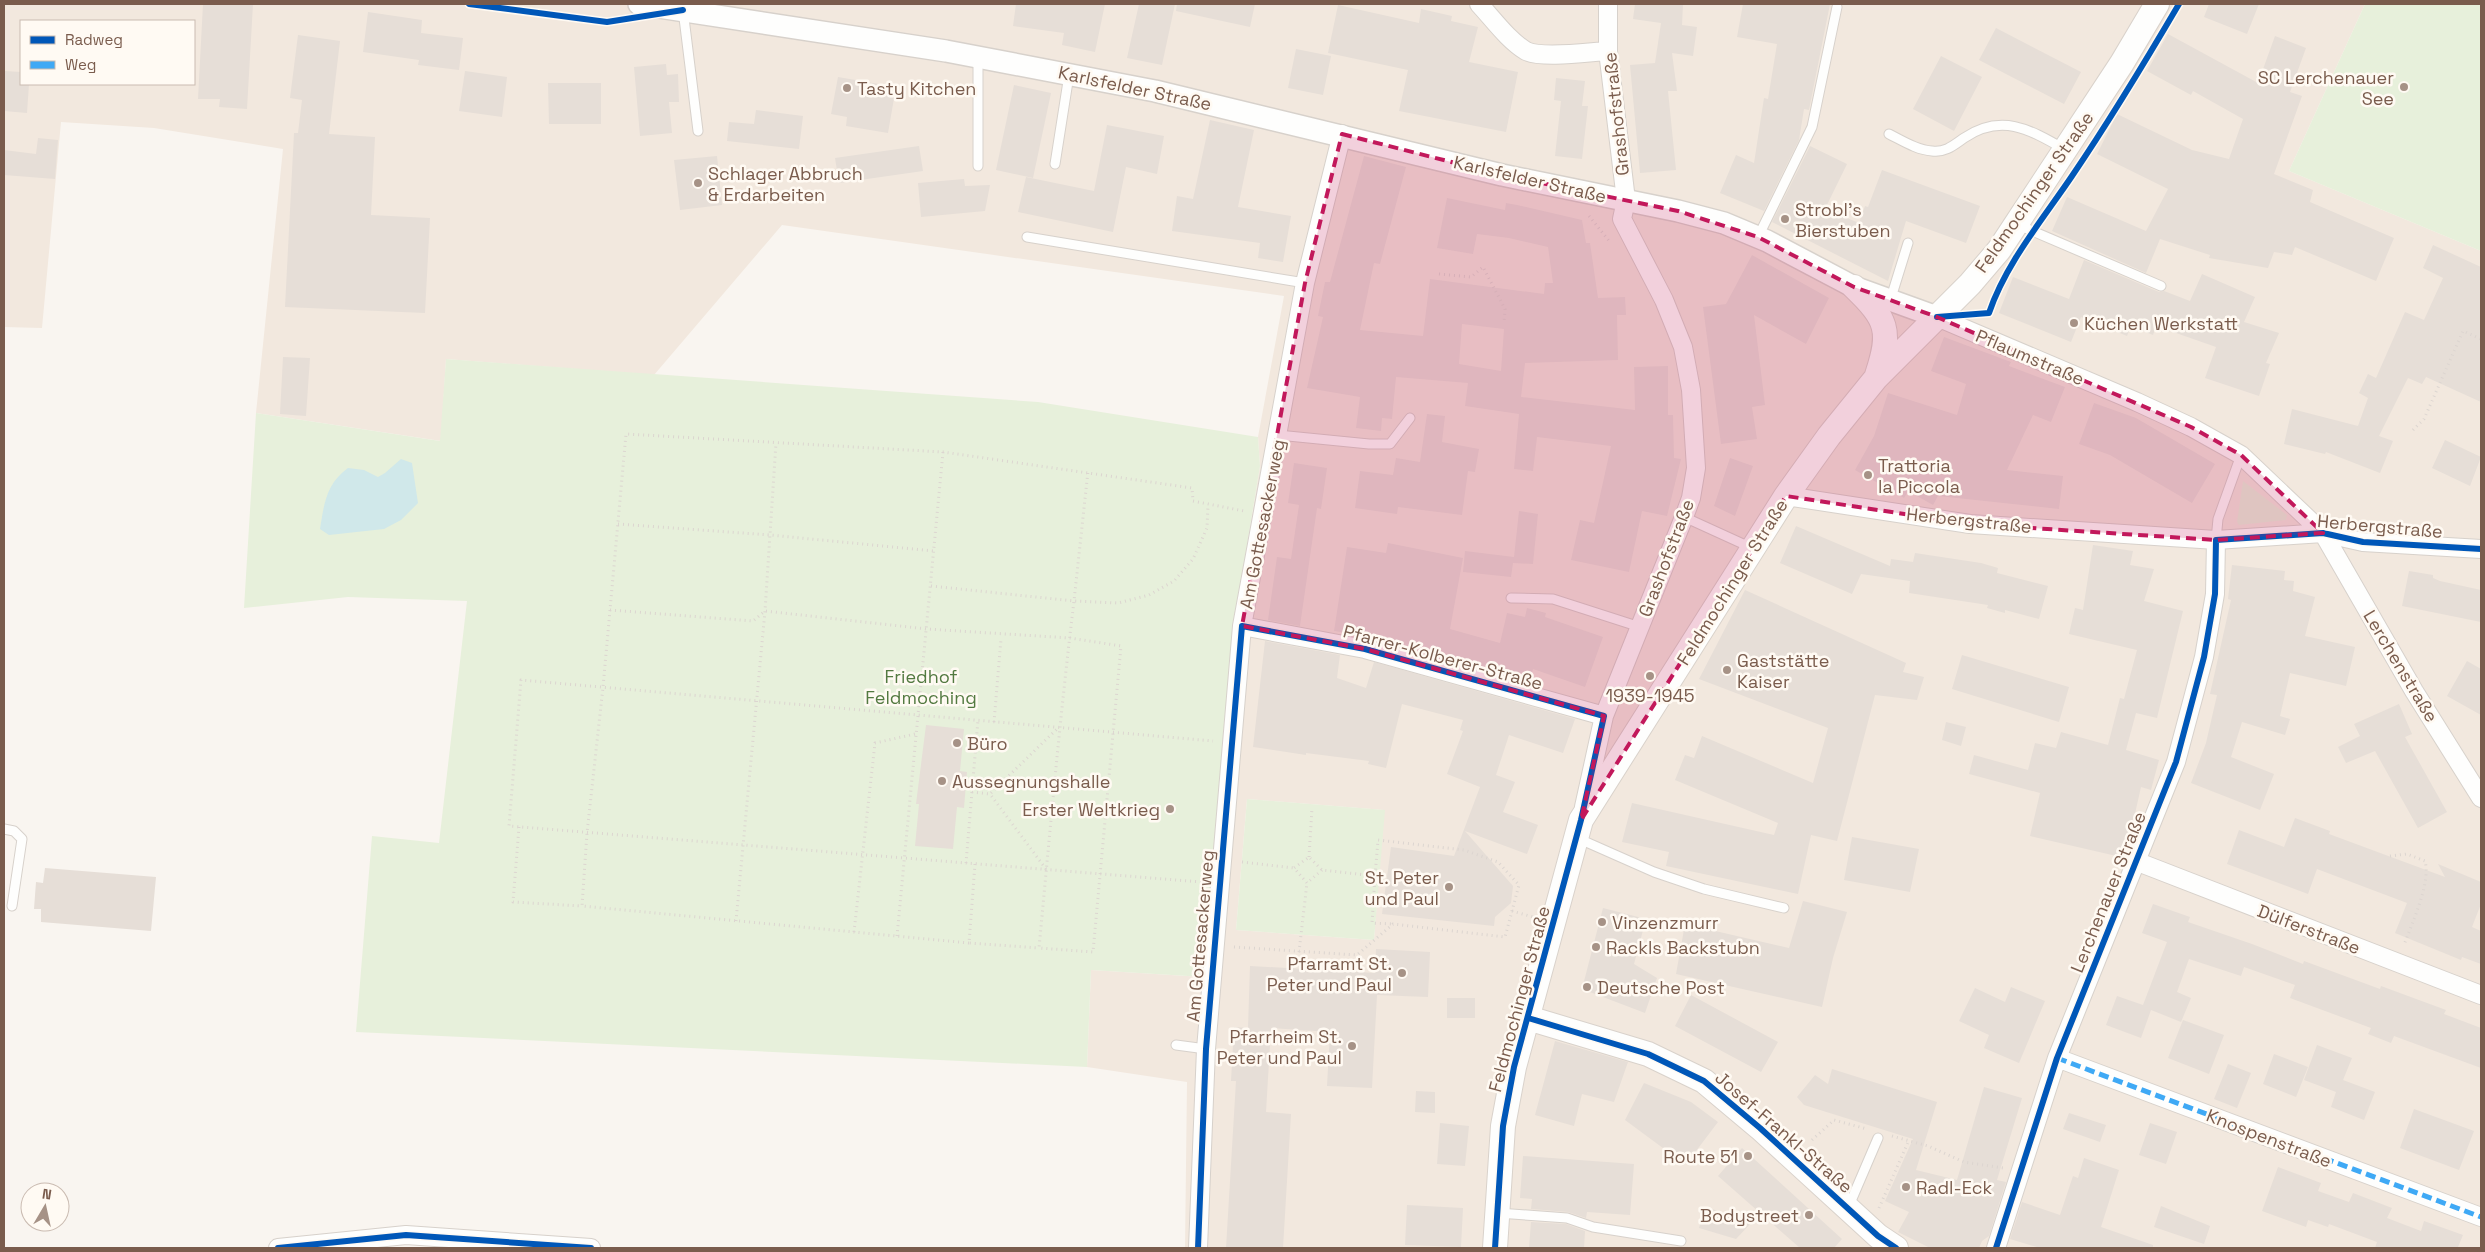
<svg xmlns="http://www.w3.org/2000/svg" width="2485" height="1252" viewBox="0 0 2485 1252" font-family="'Space Grotesk',sans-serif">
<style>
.residential{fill:#f2e8de;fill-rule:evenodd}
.green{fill:#e7f0db}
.water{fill:#d0e8ea}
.building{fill:#e6ded7;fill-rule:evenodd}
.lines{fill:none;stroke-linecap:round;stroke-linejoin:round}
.service-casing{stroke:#d7d1cb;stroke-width:11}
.minor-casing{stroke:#d7d1cb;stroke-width:20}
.tertiary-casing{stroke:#d7d1cb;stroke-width:24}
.secondary-casing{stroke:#d9d2cb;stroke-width:26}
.path{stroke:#dcd5d0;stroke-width:3;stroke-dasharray:1 4;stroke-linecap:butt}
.service{stroke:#fefefd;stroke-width:9}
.minor{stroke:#fefefd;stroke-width:18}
.tertiary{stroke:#fefefd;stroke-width:21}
.secondary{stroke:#fefefd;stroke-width:24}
.quiet{stroke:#3fa9f5;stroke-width:5;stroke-dasharray:10 5;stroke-linecap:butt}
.cycleway-casing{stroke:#fffaf3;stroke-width:9}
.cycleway{stroke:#0057b8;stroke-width:6}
.marked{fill:#c2185b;fill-opacity:0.2;stroke:#c2185b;stroke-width:4;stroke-dasharray:10 6;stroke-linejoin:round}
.poi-dot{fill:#a69286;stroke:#fffaf3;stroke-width:2}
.labels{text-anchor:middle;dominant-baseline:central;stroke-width:5;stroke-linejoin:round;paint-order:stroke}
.poi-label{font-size:18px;fill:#7a5c4d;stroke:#fffaf3;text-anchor:start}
.street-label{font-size:18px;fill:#7a5c4d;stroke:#fffaf3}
.park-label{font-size:18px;fill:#537a41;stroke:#fffaf3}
</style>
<rect width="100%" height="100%" fill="#f9f5f0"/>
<path class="residential" d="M4,4H2365L2289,171L2481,251V1248H1185L1187,1082L1087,1067L1091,970L1203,977L1233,631L1260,466L1258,437L1284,296L782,225L654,375L446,359L441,441L256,413L283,149L154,128L61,122L42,328L4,327ZM21,21H194V84H21ZM1247,799L1384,810L1374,940L1236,930Z"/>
<path class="green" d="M2365,4H2481V251L2289,171Z
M446,359L1038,402L1258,437L1260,466L1233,631L1204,977L1091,970L1087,1067L356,1032L372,836L439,843L467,601L348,597L244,608L256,413L440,441Z
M2243,481L2287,515L2286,520L2239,525L2237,522Z
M1247,799L1385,810L1374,940L1236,930Z"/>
<path class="water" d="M401,459L412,463L418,503L401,520L384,529L329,535L320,529C324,504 326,484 348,468L364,470L378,477L385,473Z"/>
<path class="building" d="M203,4H253L247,109L219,107L220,99H198Z
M1016,4H1105L1095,52L1062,45L1064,33L1013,26Z
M1139,4H1175L1162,65L1127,58Z
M1177,4H1255L1250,27L1176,11Z
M1635,4H1683L1682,25L1697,27L1693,56L1672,53L1677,91H1668L1676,170L1640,173L1630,65L1655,63L1661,23L1633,19Z
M1743,4H1830L1809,110L1804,109L1799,140L1764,211L1720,193L1736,155L1754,163L1764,98L1768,99L1777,44L1737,37Z
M2209,4H2259L2247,34L2204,17Z
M1338,5L1419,23L1421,9L1452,16L1451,21L1478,27L1469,62L1518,72L1506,132L1399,111L1408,70L1328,53Z
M368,12L422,20L421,33L463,38L459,70L418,65L419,60L363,52Z
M1996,28L2081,72L2064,104L1979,60Z
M2168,34L2258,83L2275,36L2306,48L2290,92L2302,96L2274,174L2313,190L2310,202L2394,238L2376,281L2295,247L2292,255L2274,252L2268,268L2209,258L2210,255L2160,239L2146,273L2052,231L2067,197L2146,231L2168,189L2097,154L2117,114L2192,150L2229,159L2243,119L2193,91L2191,95L2147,71Z
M298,35L340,41L329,134L375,137L371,215L430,218L425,313L285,307L294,133H298L302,100L290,98Z
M1296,49L1331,56L1323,95L1288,88Z
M1941,56L1982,77L1954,131L1913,109Z
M666,64L667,75L678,74L679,102H669L672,133L640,136L634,67Z
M4,71L21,72V84H29L27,113L4,111Z
M465,71L507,77L502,117L459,111Z
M838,77L896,87L888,133L846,126L847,117L831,114Z
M1556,78L1585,81L1582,106H1588L1582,159L1555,156L1561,101L1554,100Z
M548,83H601V124H549Z
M1014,85L1051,93L1033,178L996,170Z
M756,110L803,116L799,149L727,141L729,122L754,124Z
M1210,120L1254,130L1238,207L1291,216L1283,262L1258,258L1260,243L1172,231L1177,196L1193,199Z
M1107,125L1164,136L1157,174L1126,167L1113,232L1018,212L1026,177L1094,191Z
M38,138L58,140L55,179L4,175V150L36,154Z
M919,146L923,171L839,183L835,158Z
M1810,146L1847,164L1825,209L1859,223L1865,206L1868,207L1882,170L1980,206L1966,243L1906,221L1888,281L1772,222Z
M717,156L722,205L680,210L674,160Z
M1364,156L1406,167L1380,264L1374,263L1360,330L1423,336L1430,279L1544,294L1545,283H1553L1548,247L1509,238L1477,234L1473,254L1437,248L1447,198L1505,210L1506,203L1517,205L1582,220L1586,243H1590L1598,298L1625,297L1626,315H1617L1618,360L1525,363L1521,397L1635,410L1634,367L1668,366V415H1673L1674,458L1681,459L1667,516L1642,511L1629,572L1571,560L1580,520L1594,523L1611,446L1537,437L1533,471L1514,469L1519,414L1465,406L1468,383L1396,377L1392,419L1382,418L1381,431L1356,428L1360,397L1307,388L1323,317L1318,316L1325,282H1330ZM1462,324L1504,329L1501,371L1459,364Z
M964,179L965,186L990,185L985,211L921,217L918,183Z
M2433,245L2481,267V402L2426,377L2422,384L2408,378L2379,436L2393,441L2380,473L2326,452L2325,454L2284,444L2292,409L2358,426L2368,398L2359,393L2368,374L2376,378L2405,312L2424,320L2443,278L2423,268Z
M1752,255L1829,298L1806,344L1754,315L1765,405L1752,407L1757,439L1721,444L1703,307L1726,304Z
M2084,260L2159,292L2164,291L2190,301L2202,274L2255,297L2244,322L2279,333L2266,363L2270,364L2259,396L2205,378L2216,347L2156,326L2153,335L2131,326L2127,336L2081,317L2071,342L1999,313L2013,277L2069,299Z
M1944,337L2011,362L2009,366L2065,387L2051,422L2033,415L2007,470L2063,476L2059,509L1938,496L1933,505L1908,491L1904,498L1855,470L1874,436L1888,393L1957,415L1966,384L1931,371Z
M283,357L310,358L306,416L280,414Z
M2094,403L2136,418L2215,464L2192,503L2110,455L2079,444Z
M1427,414L1445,416L1442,442L1479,449L1475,472L1468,471L1462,515L1398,507L1397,514L1355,508L1360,471L1393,475L1396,458L1420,462Z
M2445,440L2481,457L2470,486L2432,468Z
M1730,458L1753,466L1735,516L1714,506Z
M1294,463L1327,468L1321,509L1317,508L1300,626L1268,620L1277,557L1291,559L1299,505L1288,503Z
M1519,511L1538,514L1533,564L1513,563L1511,577L1463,572L1465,551L1514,557Z
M1796,526L1890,566L1891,559L1913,562L1915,553L1981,563L1998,568L1997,573L2048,586L2039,619L2005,610V613L1987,608L1988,605L1909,593L1910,581L1861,574L1852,594L1780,563Z
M1388,543L1463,558L1450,629L1500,643L1507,613L1525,617L1527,608L1546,613L1545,617L1603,637L1585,687L1533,669L1529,684L1379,642L1380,638L1334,631L1347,547L1386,553Z
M2093,545L2133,551L2130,565L2154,569L2144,601L2183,611L2157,718L2136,713L2126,750L2159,760L2151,790L2141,787L2125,858L2030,836L2040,793L1969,774L1974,755L2028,770L2035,743L2056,748L2061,732L2108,745L2120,698L2124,699L2137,650L2069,634L2075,608L2083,610Z
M2232,565L2285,571L2284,580L2294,581L2293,591L2315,597L2305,636L2355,647L2346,686L2290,673L2280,716L2290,719L2285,735L2242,722L2231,757L2274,774L2260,810L2191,783L2206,743L2217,695L2210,694L2231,600L2228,599Z
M2409,571L2433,575V578L2440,581L2481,590V622L2402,606Z
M1745,590L1906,663L1903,672L1924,677L1917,700L1875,695L1837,841L1811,835L1798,894L1666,866L1669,852L1622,842L1632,803L1774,835L1778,823L1675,780L1685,755L1694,758L1702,736L1813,783L1828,728L1699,679Z
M1265,641L1340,655L1337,678L1366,688L1374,662L1575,719L1563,753L1509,735L1496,775L1515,782L1503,812L1538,825L1527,854L1465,831L1513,886L1511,903L1495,917L1494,926L1382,914L1391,847L1454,856L1480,787L1447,774L1463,731L1460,730L1463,720L1402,704L1386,768L1368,764L1369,761L1306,753V755L1253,747Z
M1962,655L2069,687L2059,722L1952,689Z
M2467,661L2481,669V715L2447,696Z
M2399,704L2412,734L2405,737L2447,812L2418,828L2375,751L2346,763L2338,747L2360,736L2354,724Z
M1946,722L1966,727L1961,746L1942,740Z
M926,725L964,729L960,771L967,772L964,808L957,807L953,849L915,846L919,804H916Z
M2295,818L2330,831L2329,834L2445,877L2438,864L2481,882V904L2472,927L2481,931V964L2462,957L2461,960L2395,933L2407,903L2317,869L2308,894L2227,864L2239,830L2284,847Z
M1852,837L1919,849L1910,892L1844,880Z
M45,868L156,877L151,931L41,922V909H34L36,882L43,883Z
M1803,901L1847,912L1833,958L1822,1007L1676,974L1685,924L1789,948Z
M2153,904L2190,917L2188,922L2252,944L2303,964L2304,961L2380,989L2381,986L2446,1010L2444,1014L2481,1028V1068L2394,1036L2391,1043L2368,1034L2371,1028L2290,998L2295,985L2244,967L2241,976L2189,959L2177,992L2191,998L2181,1022L2151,1010L2141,1038L2106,1025L2117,996L2143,1005L2167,942L2142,933Z
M1603,908L1646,919L1634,964L1657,978L1645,1013L1582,989Z
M1376,949L1430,952L1428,997L1377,995L1372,1088L1327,1086L1330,1032L1271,1028L1266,1112L1291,1114L1283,1248H1226L1236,1081H1231L1234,1027L1248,1028L1250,966L1375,973Z
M2011,987L2045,1001L2019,1063L1984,1048L1989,1035L1959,1021L1975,988L2005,1002Z
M1691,995L1778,1042L1761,1072L1675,1026Z
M1447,998H1475V1018H1447Z
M2183,1020L2224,1035L2209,1074L2168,1058Z
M1555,1041L1628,1062L1614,1102L1582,1094L1574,1126L1535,1115Z
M2317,1045L2352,1058L2343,1080L2375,1092L2364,1120L2331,1107L2336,1092L2304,1080Z
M2274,1054L2308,1067L2296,1097L2263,1084Z
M2228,1064L2251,1073L2237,1108L2214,1099Z
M1832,1069L1937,1102L1916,1170L1957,1180L1984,1087L2022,1098L1997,1180L2006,1182L1989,1236L1982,1241L1979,1248H1930L1898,1232L1909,1212L1885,1201L1913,1139L1804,1105L1797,1097L1815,1075L1828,1084Z
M1644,1083L1691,1102L1718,1122L1690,1159L1671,1154L1625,1120Z
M1416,1091L1435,1092V1113L1415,1112Z
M2414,1109L2474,1131L2459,1170L2400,1148Z
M2069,1113L2106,1125L2100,1142L2063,1129Z
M1440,1123L1469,1126L1465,1166L1437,1164Z
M2150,1123L2177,1132L2166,1164L2139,1155Z
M1742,1148L1842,1239L1834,1248H1800L1718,1176Z
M1523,1156L1634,1164L1630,1215L1587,1212L1586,1218L1568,1212L1531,1209L1532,1199L1520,1198Z
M2084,1158L2119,1170L2101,1227L2153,1245V1248H2040L2010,1239L2022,1202L2060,1215L2073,1176L2078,1178Z
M2278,1167L2321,1183L2318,1191L2349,1202L2353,1193L2392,1208L2387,1218L2421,1231L2424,1221L2463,1235L2458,1247L2460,1248H2375L2377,1242L2329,1224L2328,1227L2308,1220L2306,1227L2262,1211Z
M1407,1205L1463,1208L1461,1247L1405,1245Z
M2161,1206L2210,1226L2204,1244L2154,1227Z
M1705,1207L1753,1221L1736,1239L1699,1228Z
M1531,1222L1566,1224L1585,1231L1584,1248H1529Z"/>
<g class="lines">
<defs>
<path id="service" d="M683,10L698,131
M1889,134C1903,141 1917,150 1932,151C1945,153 1954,145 1964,138C2001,113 2029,129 2064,149
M1055,164L1069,75
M978,166V57
M2016,224L2161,286
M1027,237L1305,283
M1758,237L1812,127L1837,7
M1890,301L1908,243
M1278,435L1369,444H1390L1410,418
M1684,517L1752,548
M2216,540L2218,519L2241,455
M1511,598L1553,599L1640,627
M4,829L14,831L22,839L12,906
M1577,838L1654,872L1704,889L1784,908
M1176,1045L1206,1049
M1848,1208L1878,1138
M1498,1213L1567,1218L1593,1227L1681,1241"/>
<path id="minor" d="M1479,4C1493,19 1508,40 1526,51C1543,59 1589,52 1608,51
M1937,317L2137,402L2191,427L2241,455L2323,533L2414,691L2481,798
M1786,496L1970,524L2216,540L2323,533L2363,542L2481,549
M1242,626L1365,649L1604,716
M1584,807L1604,716L1684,517L1691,498L1696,468L1691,390L1683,347L1664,300L1622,219L1626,200L1608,51V4
M2138,862L2481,995
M2057,1058L2481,1217
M278,1248L406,1235L591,1248
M1198,1248L1206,1049L1242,626L1305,283L1342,134
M1996,1248L2057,1058L2176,762L2204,657L2215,594L2216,540"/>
<path id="tertiary" d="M639,4L946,51L1155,91L1502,175L1678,211L1724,223L1767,241L1854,287L1937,317"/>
<path id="secondary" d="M1854,287C1887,319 1892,330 1877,375
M1528,1018L1648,1054L1704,1081L1760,1128L1878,1236L1896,1248
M1495,1248L1503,1126L1514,1067L1581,820L1786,496L1829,436L1876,378L1970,284L1999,250L2122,63L2157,4"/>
</defs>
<use href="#service" class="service-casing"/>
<use href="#minor" class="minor-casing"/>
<use href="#tertiary" class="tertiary-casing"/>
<use href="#secondary" class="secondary-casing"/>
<path class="path" d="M1589,216L1610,242
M1439,274L1471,277L1483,267L1505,309L1504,323
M2413,430L2424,419L2463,331L2481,339
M618,524L770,535L934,551
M931,586L1074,601L1118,603L1149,595L1174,581L1193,559L1207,528L1208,505
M610,610L753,621L765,611L927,629L1070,638L1121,646L1093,952L1039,948C1050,832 1060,716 1074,601L1088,471
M994,722L1001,639
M972,792L990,794
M1105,806L1161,811
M519,827L513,902L582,906
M2390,856L2407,854L2425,861C2431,883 2412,923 2404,945
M1309,857L1312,808
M1242,862L1294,868
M966,863L978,720
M975,864L969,943L1039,948
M1046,869L990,794L1059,727
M1322,870L1307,883L1294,868L1309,857L1322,870L1375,876L1372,923L1393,924
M1201,882L509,826L521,680L1213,741
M1512,911L1533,917
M736,921L765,611L776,443
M854,932L875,743L915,734
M897,936L943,452
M969,943L582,906L587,833L603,687L626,434L943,452L1192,488L1193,501L1244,511
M1234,947L1357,955L1393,924L1505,937L1519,885L1498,862L1464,850L1378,840L1375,876
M1299,952L1307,883
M1892,1136L1928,1146L1964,1162L2003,1168
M1812,1140L1834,1120L1867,1129
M1879,1208L1909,1140"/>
<use href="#service" class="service"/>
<use href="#minor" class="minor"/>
<use href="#tertiary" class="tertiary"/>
<use href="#secondary" class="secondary"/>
<path class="quiet" d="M2057,1058L2481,1217"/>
<defs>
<path id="cycleway" d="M469,4L607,22L683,10
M1937,317L1989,313C2006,263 2043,219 2072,176C2110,120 2145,62 2179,4
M1528,1018L1648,1054L1704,1081L1760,1128L1878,1236L1896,1248
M278,1248L406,1235L591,1248
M1198,1248L1206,1049L1242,626L1365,649L1604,716L1581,820L1514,1067L1503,1126L1495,1248
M1996,1248L2057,1058L2176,762L2204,657L2215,594L2216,540L2323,533L2363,542L2481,549"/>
</defs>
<use href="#cycleway" class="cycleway-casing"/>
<use href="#cycleway" class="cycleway"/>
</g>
<path class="marked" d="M1342,134L1502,175L1678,211L1758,237L1854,287L1937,317L2191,427L2241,455L2323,533L2216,540L1970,524L1786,496L1581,820L1604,716L1365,649L1242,626L1305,283Z"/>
<g class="poi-dot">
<circle cx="2404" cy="87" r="5"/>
<circle cx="847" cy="88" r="5"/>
<circle cx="698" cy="183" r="5"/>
<circle cx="1785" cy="219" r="5"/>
<circle cx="2074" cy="323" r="5"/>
<circle cx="1868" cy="475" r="5"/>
<circle cx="1727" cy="670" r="5"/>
<circle cx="1650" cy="676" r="5"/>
<circle cx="957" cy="743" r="5"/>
<circle cx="942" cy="781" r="5"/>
<circle cx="1170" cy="809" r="5"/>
<circle cx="1449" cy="887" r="5"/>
<circle cx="1602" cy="922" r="5"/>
<circle cx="1596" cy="947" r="5"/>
<circle cx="1402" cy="973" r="5"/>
<circle cx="1587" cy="987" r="5"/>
<circle cx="1352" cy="1046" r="5"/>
<circle cx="1748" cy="1156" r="5"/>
<circle cx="1906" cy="1187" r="5"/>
<circle cx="1809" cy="1215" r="5"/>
</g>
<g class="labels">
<g class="poi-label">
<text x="2394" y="77" text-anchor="end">SC Lerchenauer<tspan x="2394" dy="21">See</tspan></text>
<text x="857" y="88">Tasty Kitchen</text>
<text x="708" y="173">Schlager Abbruch<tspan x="708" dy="21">&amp; Erdarbeiten</tspan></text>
<text x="1795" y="209">Strobl's<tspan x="1795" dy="21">Bierstuben</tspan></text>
<text x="2084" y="323">Küchen Werkstatt</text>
<text x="1878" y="465">Trattoria<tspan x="1878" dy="21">la Piccola</tspan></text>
<text x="1737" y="660">Gaststätte<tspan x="1737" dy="21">Kaiser</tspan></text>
<text x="1650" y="695" text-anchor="middle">1939-1945</text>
<text x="967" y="743">Büro</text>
<text x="952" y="781">Aussegnungshalle</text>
<text x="1160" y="809" text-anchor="end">Erster Weltkrieg</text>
<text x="1439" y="877" text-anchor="end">St. Peter<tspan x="1439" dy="21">und Paul</tspan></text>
<text x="1612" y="922">Vinzenzmurr</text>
<text x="1606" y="947">Rackls Backstubn</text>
<text x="1392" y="963" text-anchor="end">Pfarramt St.<tspan x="1392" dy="21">Peter und Paul</tspan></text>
<text x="1597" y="987">Deutsche Post</text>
<text x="1342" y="1036" text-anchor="end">Pfarrheim St.<tspan x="1342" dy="21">Peter und Paul</tspan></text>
<text x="1738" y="1156" text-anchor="end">Route 51</text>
<text x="1916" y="1187">Radl-Eck</text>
<text x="1799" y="1215" text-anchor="end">Bodystreet</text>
</g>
<g class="street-label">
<text transform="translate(1135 88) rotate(12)">Karlsfelder Straße</text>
<text transform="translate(1616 114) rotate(-96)">Grashofstraße</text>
<text transform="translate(1530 179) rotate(13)">Karlsfelder Straße</text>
<text transform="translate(2034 192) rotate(-55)">Feldmochinger Straße</text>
<text transform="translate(2030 357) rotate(23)">Pflaumstraße</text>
<text transform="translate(1969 520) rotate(6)">Herbergstraße</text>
<text transform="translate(1262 524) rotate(-79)">Am Gottesackerweg</text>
<text transform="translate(2380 526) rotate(5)">Herbergstraße</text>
<text transform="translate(1666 558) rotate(-69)">Grashofstraße</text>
<text transform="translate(1732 582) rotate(-58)">Feldmochinger Straße</text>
<text transform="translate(1443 657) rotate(15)">Pfarrer-Kolberer-Straße</text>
<text transform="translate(2401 666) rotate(59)">Lerchenstraße</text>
<text transform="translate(2108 892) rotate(-68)">Lerchenauer Straße</text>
<text transform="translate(2309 929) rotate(21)">Dülferstraße</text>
<text transform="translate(1200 936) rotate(-85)">Am Gottesackerweg</text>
<text transform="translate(1519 999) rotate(-75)">Feldmochinger Straße</text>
<text transform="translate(1784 1132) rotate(41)">Josef-Frankl-Straße</text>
<text transform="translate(2269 1138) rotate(21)">Knospenstraße</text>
</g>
<g class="park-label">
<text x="921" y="676">Friedhof<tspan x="921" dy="21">Feldmoching</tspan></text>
</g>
</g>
<rect width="2485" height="1252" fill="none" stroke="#7a5c4d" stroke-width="10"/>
<rect x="20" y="20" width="175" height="65" fill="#fffaf3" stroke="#cabbb1"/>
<rect x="30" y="36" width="25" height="8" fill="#0057b8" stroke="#cabbb1"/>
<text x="65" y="45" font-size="15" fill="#7a5c4d">Radweg</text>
<rect x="30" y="61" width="25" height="8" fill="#3fa9f5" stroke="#cabbb1"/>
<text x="65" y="70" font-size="15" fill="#7a5c4d">Weg</text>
<g transform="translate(45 1207) rotate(9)"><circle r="24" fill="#fffaf3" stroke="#cabbb1"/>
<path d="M0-4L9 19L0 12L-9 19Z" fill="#a69286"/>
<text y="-8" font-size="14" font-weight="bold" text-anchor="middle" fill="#7a5c4d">N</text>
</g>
</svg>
